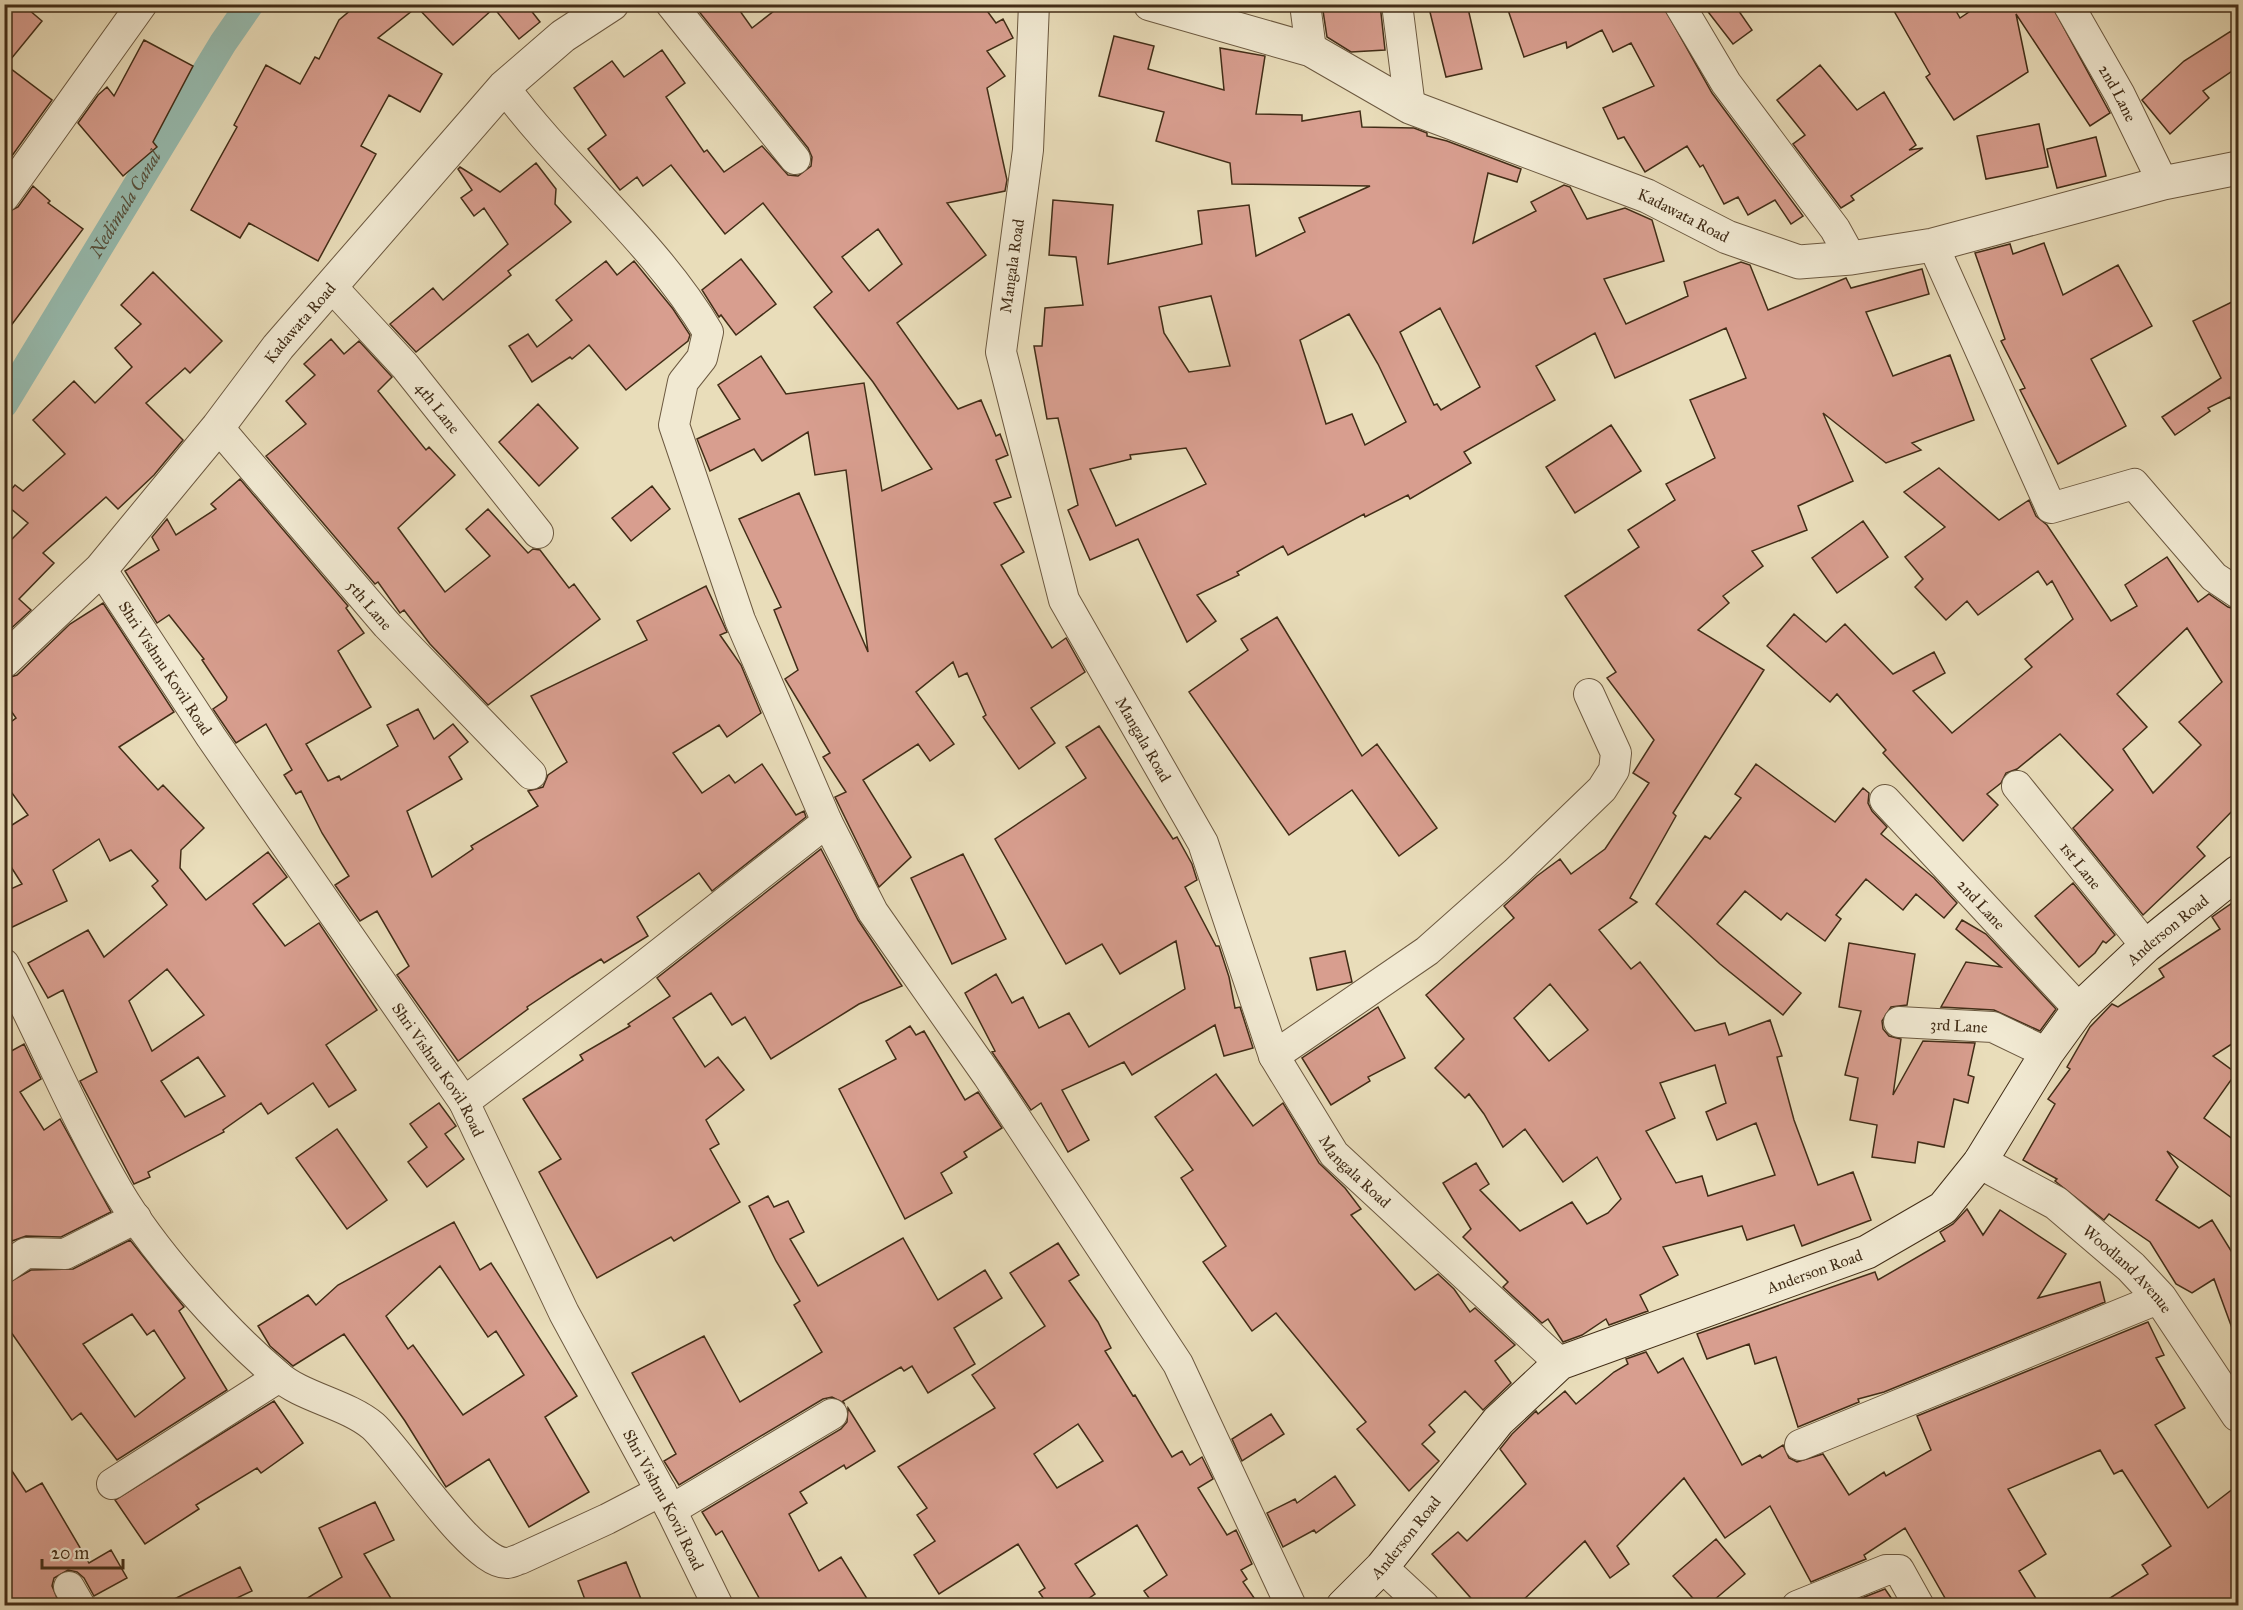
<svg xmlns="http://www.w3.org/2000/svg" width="2243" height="1610" viewBox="0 0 2243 1610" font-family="'IM FELL Great Primer',serif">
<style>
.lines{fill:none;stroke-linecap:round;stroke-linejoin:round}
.canal{stroke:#97bcb0;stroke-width:28}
.building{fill:#d89e8f;stroke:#422d17;stroke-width:1.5;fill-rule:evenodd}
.minor-casing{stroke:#6c5940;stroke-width:32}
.tertiary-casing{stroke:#6c5940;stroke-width:35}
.secondary-casing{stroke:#422d17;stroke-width:35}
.minor{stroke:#f1e9d2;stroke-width:30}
.tertiary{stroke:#f1e9d2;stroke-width:33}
.secondary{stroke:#f1e9d2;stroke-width:33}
.labels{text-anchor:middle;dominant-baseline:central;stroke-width:6;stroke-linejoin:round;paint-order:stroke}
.street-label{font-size:16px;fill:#422d17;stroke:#f1e9d2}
.water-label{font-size:18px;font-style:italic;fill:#57513d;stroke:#f1e9d2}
</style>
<rect width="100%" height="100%" fill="#e9ddba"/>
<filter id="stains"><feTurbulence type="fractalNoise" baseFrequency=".00333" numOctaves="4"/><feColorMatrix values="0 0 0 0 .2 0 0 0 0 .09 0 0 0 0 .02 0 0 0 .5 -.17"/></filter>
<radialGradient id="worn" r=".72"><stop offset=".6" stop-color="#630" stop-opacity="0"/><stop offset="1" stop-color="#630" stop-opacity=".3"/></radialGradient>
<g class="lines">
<path class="canal" id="s1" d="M4,404L223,43L250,4"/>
</g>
<path class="building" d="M4,4H22L42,21L6,65L52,100L4,167Z
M358,4H526L540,22L519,39L494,8L453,45L417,7L378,38L442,74L420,112L389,95L361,146L376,154L318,261L249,223L240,238L191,210L237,127L234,125L266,65L300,84L315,57L319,59L339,20Z
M693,4H735L752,28L783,4H982L996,23L1003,19L1013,38L987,51L1005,76L987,88L1007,180L1005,191L947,203L986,255L897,323L958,409L981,400L996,436L1000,434L1008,455L996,460L1011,497L994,503L1024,552L1001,565L1052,648L1066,638L1085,672L1031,708L1055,743L1019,769L983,717L986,715L967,673L959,677L953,662L916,692L954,744L930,761L918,744L863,780L911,857L879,887L835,797L846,792L823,757L830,753L785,679L798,670L774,610L781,607L739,519L799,493L868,652L846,470L815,475L808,432L762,461L754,449L710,471L697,439L740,419L718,385L761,356L786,394L864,383L882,491L932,469L873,382L814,307L832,292L763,203L725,234L671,165L643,186L637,177L620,190L588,149L606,135L574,88L612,61L624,77L662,50L685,83L666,97L704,152L707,150L724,172L762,146L788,175L798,176L811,166L812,157L808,148ZM878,229L902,264L869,291L842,257Z
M1322,4H1380L1385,50L1351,52L1327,37Z
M1428,4H1467L1482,69L1446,77Z
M1506,4H1662L1712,93L1803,216L1791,224L1775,200L1748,215L1738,197L1724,204L1703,165L1700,167L1687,146L1645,172L1624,137L1618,139L1603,108L1654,86L1631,43L1613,52L1602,30L1567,48L1566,42L1524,57Z
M1702,4H1734L1752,30L1733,44Z
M1890,4H1952L1960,18L1981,4H2051L2110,113L2090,126L2016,14L2028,72L1954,120L1926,77L1930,74Z
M2231,31L2238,43V67L2203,91L2209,98L2170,134L2142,100L2184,61Z
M1114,36L1154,46L1148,69L1224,90L1220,48L1265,56L1256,114L1302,115V121L1360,111L1362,127L1414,128L1427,133V136L1447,141L1521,169L1517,182L1488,173L1473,243L1536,211L1531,202L1564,185L1570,187L1587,219L1625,208L1652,220L1664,261L1604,279L1626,324L1688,296L1684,282L1741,262L1750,265L1768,310L1846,278L1851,288L1922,269L1929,294L1866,312L1893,376L1950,355L1974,420L1912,443L1921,450L1886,463L1823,413L1853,481L1798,506L1807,530L1752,551L1763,566L1723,596L1729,603L1698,630L1764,670L1673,813L1676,816L1630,898L1637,902L1599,930L1631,969L1640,962L1695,1031L1725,1023L1729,1035L1770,1020L1782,1056L1777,1057L1794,1120L1818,1185L1853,1172L1871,1220L1802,1246L1794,1225L1747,1240L1742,1226L1663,1247L1678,1275L1640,1295L1648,1311L1609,1325L1606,1319L1582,1335L1563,1342L1548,1319L1542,1323L1503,1287L1508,1282L1463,1237L1471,1229L1443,1183L1476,1163L1489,1184L1480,1190L1520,1231L1572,1202L1587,1224L1608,1213L1621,1199L1597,1157L1563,1182L1525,1129L1503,1147L1484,1114L1469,1094L1465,1098L1435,1068L1464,1039L1426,995L1514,918L1504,906L1537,876L1560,859L1571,874L1605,849L1649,783L1633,773L1654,740L1607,678L1616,672L1565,596L1639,547L1628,530L1675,500L1666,484L1715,458L1690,400L1746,378L1726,328L1615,378L1595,333L1536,366L1555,400L1464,452L1471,463L1410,499L1408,495L1365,517L1364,514L1288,555L1283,546L1237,572L1239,575L1197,595L1216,621L1187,642L1138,539L1090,560L1068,510L1078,505L1058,418L1047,419L1034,346H1042L1045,308L1083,305L1076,257L1049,255L1053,200L1113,205L1108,264L1202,244L1198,211L1249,205L1256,256L1305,232L1299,218L1370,186L1232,184L1230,163L1156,141L1164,112L1099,96ZM1211,296L1230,366L1189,372L1164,333L1159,307ZM1440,308L1480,387L1441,410L1437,404L1434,405L1400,332ZM1349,314L1378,364L1406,422L1365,445L1352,414L1326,424L1300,340ZM1186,448L1206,484L1116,526L1090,469L1131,459L1130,455ZM1550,984L1588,1030L1549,1061L1514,1018ZM1715,1065L1726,1103L1706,1112L1717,1140L1756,1123L1775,1175L1708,1196L1702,1176L1676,1183L1646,1131L1675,1118L1660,1083Z
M144,40L193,66L153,142L157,147L123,176L78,123L98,95L107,87L114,96Z
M1820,65L1857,110L1884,92L1916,145L1909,150L1923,148L1851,196L1854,200L1841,208L1793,144L1805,135L1777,100Z
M2039,124L2048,167L1986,179L1977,136Z
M2096,137L2106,176L2057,188L2047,149Z
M536,163L556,189L555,204L571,222L508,271L511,275L416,352L390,324L433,288L443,300L508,244L484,208L474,216L461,198L472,190L458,169L460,167L500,192Z
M33,186L50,201L48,203L83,229L4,335V214L18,207Z
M2044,243L2063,295L2118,265L2152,326L2091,359L2126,426L2058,464L2020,390L2025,388L2001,341L2005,339L1975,253L2010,244L2013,254Z
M741,259L776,304L736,335L721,315L719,317L702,290Z
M606,261L617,275L634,261L673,309L690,335L688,341L626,390L589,345L572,359L570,357L532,382L509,346L528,334L537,347L572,320L556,300Z
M153,272L222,341L190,373L185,368L146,403L183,440L154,475L118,509L106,497L43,553L54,563L19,599L31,610L4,635L5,546L28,523L4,503V498L15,485L23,491L65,454L33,420L74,381L95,403L132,367L115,348L141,324L121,305Z
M2238,299V414L2230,397L2208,408L2210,411L2175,435L2162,417L2221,378L2193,321Z
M331,339L344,354L359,341L392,377L378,391L426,450L429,447L455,475L398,528L445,592L490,556L466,529L488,509L528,553L533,549L540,550L569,588L574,584L600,619L488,705L430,644L404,610L400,613L378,582L375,584L266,456L306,424L286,401L315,375L304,364Z
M538,404L578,448L539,486L499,442Z
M1611,425L1641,471L1575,513L1546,467Z
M1939,468L1999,520L2029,500L2036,516L2047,525L2111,621L2137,606L2125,585L2167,557L2198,602L2209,594L2228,607L2238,610V805L2197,847L2205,856L2143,915L2073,828L2113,790L2060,734L2017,769L2006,773L2001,783L1987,794L1998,805L1963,841L1883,753L1886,750L1837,694L1830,702L1767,646L1794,614L1826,642L1845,624L1893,674L1934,652L1945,673L1913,691L1952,733L2032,667L2025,659L2073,619L2052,581L2047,585L2038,571L1978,615L1967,601L1946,620L1915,587L1923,579L1905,557L1945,527L1904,492ZM2187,628L2222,682L2179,722L2201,745L2153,793L2123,749L2147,727L2117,694Z
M240,479L348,606L346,608L364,633L338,651L371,707L306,744L328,781L339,776L341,780L398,746L387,725L418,709L434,739L453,724L468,742L449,757L462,779L407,811L432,877L473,849L471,846L538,806L528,791L543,787L548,775L567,762L531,696L647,640L637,621L706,586L727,632L720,635L741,665L761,713L727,737L719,725L673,753L702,793L729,775L735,783L762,764L796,815L804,811L806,817L712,891L699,873L637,917L648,936L604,963L601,959L572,977L527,1007L528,1009L458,1061L397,975L409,966L377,911L360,921L335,885L349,876L322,833L301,791L296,794L284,775L292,770L266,724L236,743L213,709L226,700L227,697L202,660L204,659L169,615L157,623L125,571L159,550L152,537L167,519L176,535L216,509L211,504Z
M652,486L670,509L631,541L612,518Z
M1863,521L1888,557L1837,593L1812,558Z
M103,603L174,712L119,747L158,790L163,785L204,828L181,850L180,868L206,900L268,852L287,877L253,904L285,946L319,923L377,1010L326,1045L356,1090L329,1107L313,1083L268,1114L261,1103L223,1130L224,1132L148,1172L150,1177L134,1184L80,1081L97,1072L63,990L48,998L28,963L88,930L104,957L167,905L152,886L158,881L131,850L110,861L99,839L53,870L67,901L4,931V892L22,884L4,856V830L28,815L4,782V727L16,718L4,701V679L17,675L70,624ZM167,969L204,1015L152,1051L129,1001ZM198,1057L225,1096L185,1117L161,1081Z
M1277,617L1362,756L1377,744L1437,828L1399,856L1352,790L1289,835L1189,692L1248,650L1241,639Z
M1099,726L1173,839L1177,837L1192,864L1197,880L1185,887L1216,946H1219L1229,977L1235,1008L1240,1007L1253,1048L1224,1056L1215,1025L1132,1075L1124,1062L1062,1090L1089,1140L1068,1152L1041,1103L1031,1110L992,1052L995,1051L965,993L996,974L1012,1003L1023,997L1039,1028L1069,1013L1089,1047L1185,989L1176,941L1120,974L1102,944L1066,964L995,839L1086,778L1066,747Z
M1756,764L1835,822L1863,788L1869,793L1868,803L1872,811L1887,827L1881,834L1934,878L1957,903L1944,918L1916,894L1903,910L1866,879L1836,915L1841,919L1825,941L1787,913L1781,920L1745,891L1717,924L1801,993L1783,1015L1720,964L1656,904L1705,836L1710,839L1741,798L1735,794Z
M821,849L858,920L902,986L859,1004L771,1059L745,1017L732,1025L711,993L673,1018L705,1067L718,1057L744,1090L706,1120L719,1144L710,1149L740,1202L674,1241L671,1237L597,1278L539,1172L561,1159L523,1099L583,1060L580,1055L630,1026L628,1024L670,996L657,978Z
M963,854L1006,939L952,964L911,878Z
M2073,883L2115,935L2106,943L2103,941L2095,953L2079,967L2035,916Z
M2238,899V1040L2213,1056L2236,1073L2204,1118L2238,1143V1202L2167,1151L2178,1167L2156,1200L2199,1228L2212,1220L2238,1262V1338L2236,1339L2214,1279L2192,1293L2176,1284L2150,1242L2109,1214L2104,1220L2055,1181L2057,1179L2023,1160L2055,1104L2048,1099L2070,1069L2067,1067L2090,1027L2112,1004L2118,1007L2164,977L2159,969L2220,929L2212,917Z
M1962,920L1986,934L2056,1009L2040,1031L1994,1010L1941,1007L1966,962L2001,967L1956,929Z
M1849,943L1915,954L1907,1005L1891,1007L1882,1021L1883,1029L1889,1036L1901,1039L1893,1095L1923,1041L1975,1043L1968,1075L1974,1077L1968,1103L1954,1099L1944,1147L1918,1142L1915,1163L1872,1157L1877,1125L1850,1120L1858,1078L1845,1075L1861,1011L1839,1007Z
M1345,951L1352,982L1317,990L1310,958Z
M1378,1007L1405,1058L1368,1077L1370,1081L1331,1105L1302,1058Z
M910,1026L916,1035L924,1031L965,1100L978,1092L1002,1128L964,1152L967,1157L941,1173L952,1193L905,1219L839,1089L896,1059L886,1041Z
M24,1044L41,1079L20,1092L44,1130L60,1119L111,1212L61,1237L26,1236L12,1241L4,1219V1055Z
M1216,1074L1253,1126L1283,1103L1319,1163L1345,1188L1361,1209L1351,1215L1415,1290L1438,1274L1454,1289L1470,1312L1475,1308L1515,1345L1495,1361L1511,1383L1483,1410L1465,1391L1429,1425L1435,1432L1422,1444L1439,1461L1409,1491L1357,1429L1366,1422L1276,1313L1252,1331L1203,1262L1226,1246L1181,1178L1193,1170L1155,1117Z
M439,1103L456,1126L445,1134L464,1159L427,1187L408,1162L427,1147L410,1124Z
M337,1129L387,1200L347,1229L296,1158Z
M768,1196L774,1207L788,1201L804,1232L790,1239L818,1286L903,1238L938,1300L985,1270L1002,1298L954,1328L975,1364L928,1393L912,1366L904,1371L901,1367L843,1401L844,1403L832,1397L823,1399L679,1485L664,1461L676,1454L632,1373L704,1336L740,1402L822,1352L794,1305L800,1301L776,1261L749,1206Z
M1967,1209L1983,1235L2000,1210L2066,1254L2038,1298L2100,1282L2105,1302L1884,1392L1858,1399L1859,1402L1798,1427L1776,1357L1755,1364L1749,1344L1707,1359L1697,1334L1875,1272L1878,1280L1945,1241L1940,1232L1953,1224Z
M454,1222L480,1270L491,1263L577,1396L545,1417L589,1492L529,1527L489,1459L446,1487L405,1421L344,1334L293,1366L270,1346L258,1326L308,1295L316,1305L338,1285ZM440,1266L488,1337L496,1331L524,1375L463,1415L413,1345L408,1349L386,1316Z
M130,1240L184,1307L179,1311L227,1390L117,1460L81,1413L72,1420L4,1322V1285L31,1270L73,1269ZM132,1314L147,1335L154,1330L185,1378L135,1417L83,1344Z
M1058,1243L1079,1275L1069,1281L1098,1322L1111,1348L1105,1351L1133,1396L1135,1395L1172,1457L1182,1451L1190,1465L1202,1457L1213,1479L1198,1488L1227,1535L1236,1530L1252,1564L1241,1570L1247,1579L1243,1582L1259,1605H1154L1144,1591L1167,1575L1137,1525L1075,1564L1095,1594L1079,1605H1048L1039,1592L1045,1588L1018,1544L939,1594L914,1555L935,1541L917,1515L927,1508L898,1467L995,1408L972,1375L1045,1326L1010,1273ZM1078,1424L1103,1461L1057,1488L1034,1454Z
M2148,1322L2164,1355L2156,1358L2185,1408L2155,1425L2208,1508L2238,1485V1605H2099L2148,1574L2142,1565L2171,1546L2122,1470L2114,1474L2100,1450L2008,1489L2046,1554L2019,1571L2040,1605H1949L1905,1528L1864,1555L1866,1559L1811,1582L1770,1506L1725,1538L1684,1478L1617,1546L1629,1564L1610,1578L1585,1541L1518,1605H1477L1432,1554L1458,1532L1467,1541L1526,1484L1500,1449L1512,1434L1536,1411L1538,1414L1565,1391L1576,1404L1614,1372L1628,1364L1626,1359L1646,1352L1658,1373L1683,1358L1742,1465L1760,1455L1762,1458L1783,1445L1789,1458L1797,1462L1823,1454L1849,1495L1884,1472L1886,1476L1931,1450L1917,1416Z
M274,1401L303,1443L261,1473L257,1468L196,1505L199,1509L145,1544L115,1500Z
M848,1408L875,1451L846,1469L844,1465L800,1492L807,1503L789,1514L819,1571L841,1557L871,1605H763L722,1531L716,1535L702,1512L841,1429L847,1422Z
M1271,1414L1284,1434L1242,1461L1232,1439Z
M4,1459L26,1492L42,1483L89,1563L111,1550L127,1578L94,1596L84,1578L77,1572L68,1570L54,1578L52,1586L60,1605H4Z
M1335,1476L1355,1505L1316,1533L1314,1530L1283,1547L1267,1513L1295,1499L1297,1503Z
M375,1502L394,1540L364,1554L395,1605H296L342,1577L319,1528Z
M1716,1539L1745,1574L1708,1605H1699L1673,1576Z
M626,1562L641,1599L625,1605H587L578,1581Z
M240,1567L252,1591L222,1605H162Z
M1885,1589L1896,1605H1844Z"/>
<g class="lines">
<defs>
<g id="minor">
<path d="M671,4L795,159"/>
<path id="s2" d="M1034,4L1028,150L1001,352L1064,600L1203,843L1274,1056L1334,1154L1560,1363"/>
<path d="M1305,4L1311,50"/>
<path d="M1397,4L1410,107"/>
<path d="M1679,4L1726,83L1835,229L1851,258"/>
<path id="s3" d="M2068,4L2120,95L2163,183"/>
<path d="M4,197L142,4"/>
<path d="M1933,245L2051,508L2134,484L2214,577L2238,593"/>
<path id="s4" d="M331,286L405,366L538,533"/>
<path id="s5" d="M218,427L387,625L531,774"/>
<path id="s6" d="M101,569L211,737L464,1102L564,1313L671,1510L718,1606"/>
<path id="s7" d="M2017,786L2146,946"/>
<path id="s8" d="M1885,800L2079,1009"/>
<path d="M827,822L873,912L988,1076L1178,1364L1291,1606"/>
<path d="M4,964C43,1039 75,1118 118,1191C154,1252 223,1329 277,1375C301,1397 347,1404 373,1426C400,1450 472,1564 507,1563C511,1563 516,1560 520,1559L607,1519L661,1491"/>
<path id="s9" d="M1899,1022L1993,1027L2047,1053"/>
<path d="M1274,1056L1427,951L1516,872L1602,789L1614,770L1616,753L1589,694"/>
<path d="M464,1102L635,973L827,822L740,620L674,425L683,382L702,358L708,332C656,243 566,171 504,87"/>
<path d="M4,1268L26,1253L65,1254L136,1218"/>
<path d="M1800,1445L2160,1298"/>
<path d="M112,1484L279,1377"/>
<path d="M671,1510L832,1414"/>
<path d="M1382,1567L1424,1606"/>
<path d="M69,1587L80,1606"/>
<path d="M1797,1606L1886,1570H1899L1919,1606"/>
</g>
<g id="tertiary">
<path id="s10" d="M1150,4L1311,50L1410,107L1647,196L1727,237L1799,262L1851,258L1933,245L2163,183L2238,168"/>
<path id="s11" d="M4,661L101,569L218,427L278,347L504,87L563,36L612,4"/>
<path id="s12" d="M1980,1162L2056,1203L2131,1267L2160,1298L2238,1415"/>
</g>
<g id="secondary">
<path id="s13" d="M1343,1606L1382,1567L1498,1421L1560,1363L1867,1252L1943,1208L1980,1162L2047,1053L2079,1009L2146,946L2238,872"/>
</g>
</defs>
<use href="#minor" class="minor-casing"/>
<use href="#tertiary" class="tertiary-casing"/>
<use href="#secondary" class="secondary-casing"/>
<use href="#minor" class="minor"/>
<use href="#tertiary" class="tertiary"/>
<use href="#secondary" class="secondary"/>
</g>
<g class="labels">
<g class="street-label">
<text stroke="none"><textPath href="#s3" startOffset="102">2nd Lane</textPath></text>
<text stroke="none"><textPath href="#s10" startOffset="576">Kadawata Road</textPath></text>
<text transform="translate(1012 266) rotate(-82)">Mangala Road</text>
<text stroke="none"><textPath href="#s11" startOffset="450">Kadawata Road</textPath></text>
<text stroke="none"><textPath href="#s4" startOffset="162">4th Lane</textPath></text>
<text stroke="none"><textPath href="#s5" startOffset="234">5th Lane</textPath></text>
<text stroke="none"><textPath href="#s6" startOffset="118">Shri Vishnu Kovil Road</textPath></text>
<text stroke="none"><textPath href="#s2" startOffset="766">Mangala Road</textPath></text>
<text stroke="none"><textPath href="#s7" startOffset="102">1st Lane</textPath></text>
<text stroke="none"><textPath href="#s8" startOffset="142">2nd Lane</textPath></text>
<text stroke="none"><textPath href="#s13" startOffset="1101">Anderson Road</textPath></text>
<text stroke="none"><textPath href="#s9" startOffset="60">3rd Lane</textPath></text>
<text stroke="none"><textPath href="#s6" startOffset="604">Shri Vishnu Kovil Road</textPath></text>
<text stroke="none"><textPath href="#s2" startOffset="1252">Mangala Road</textPath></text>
<text stroke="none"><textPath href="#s13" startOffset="597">Anderson Road</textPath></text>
<text stroke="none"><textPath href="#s12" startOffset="184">Woodland Avenue</textPath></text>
<text stroke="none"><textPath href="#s6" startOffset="1090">Shri Vishnu Kovil Road</textPath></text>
<text stroke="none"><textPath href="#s13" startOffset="93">Anderson Road</textPath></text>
</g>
<g class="water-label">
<text stroke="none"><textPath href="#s1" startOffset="234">Nedimala Canal</textPath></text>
</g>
</g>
<rect width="2243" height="1610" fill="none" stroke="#e9ddba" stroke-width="24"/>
<rect x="6" y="6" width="2231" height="1598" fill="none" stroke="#422d17" stroke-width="3"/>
<rect x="12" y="12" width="2219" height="1586" fill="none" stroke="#422d17" stroke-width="1.5"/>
<path d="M42 1559v9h81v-9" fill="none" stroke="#422d17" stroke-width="3"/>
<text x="51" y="1559" font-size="18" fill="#422d17" stroke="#f1e9d2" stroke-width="4.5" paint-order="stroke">20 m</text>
<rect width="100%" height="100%" filter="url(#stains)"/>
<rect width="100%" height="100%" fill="url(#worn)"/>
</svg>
